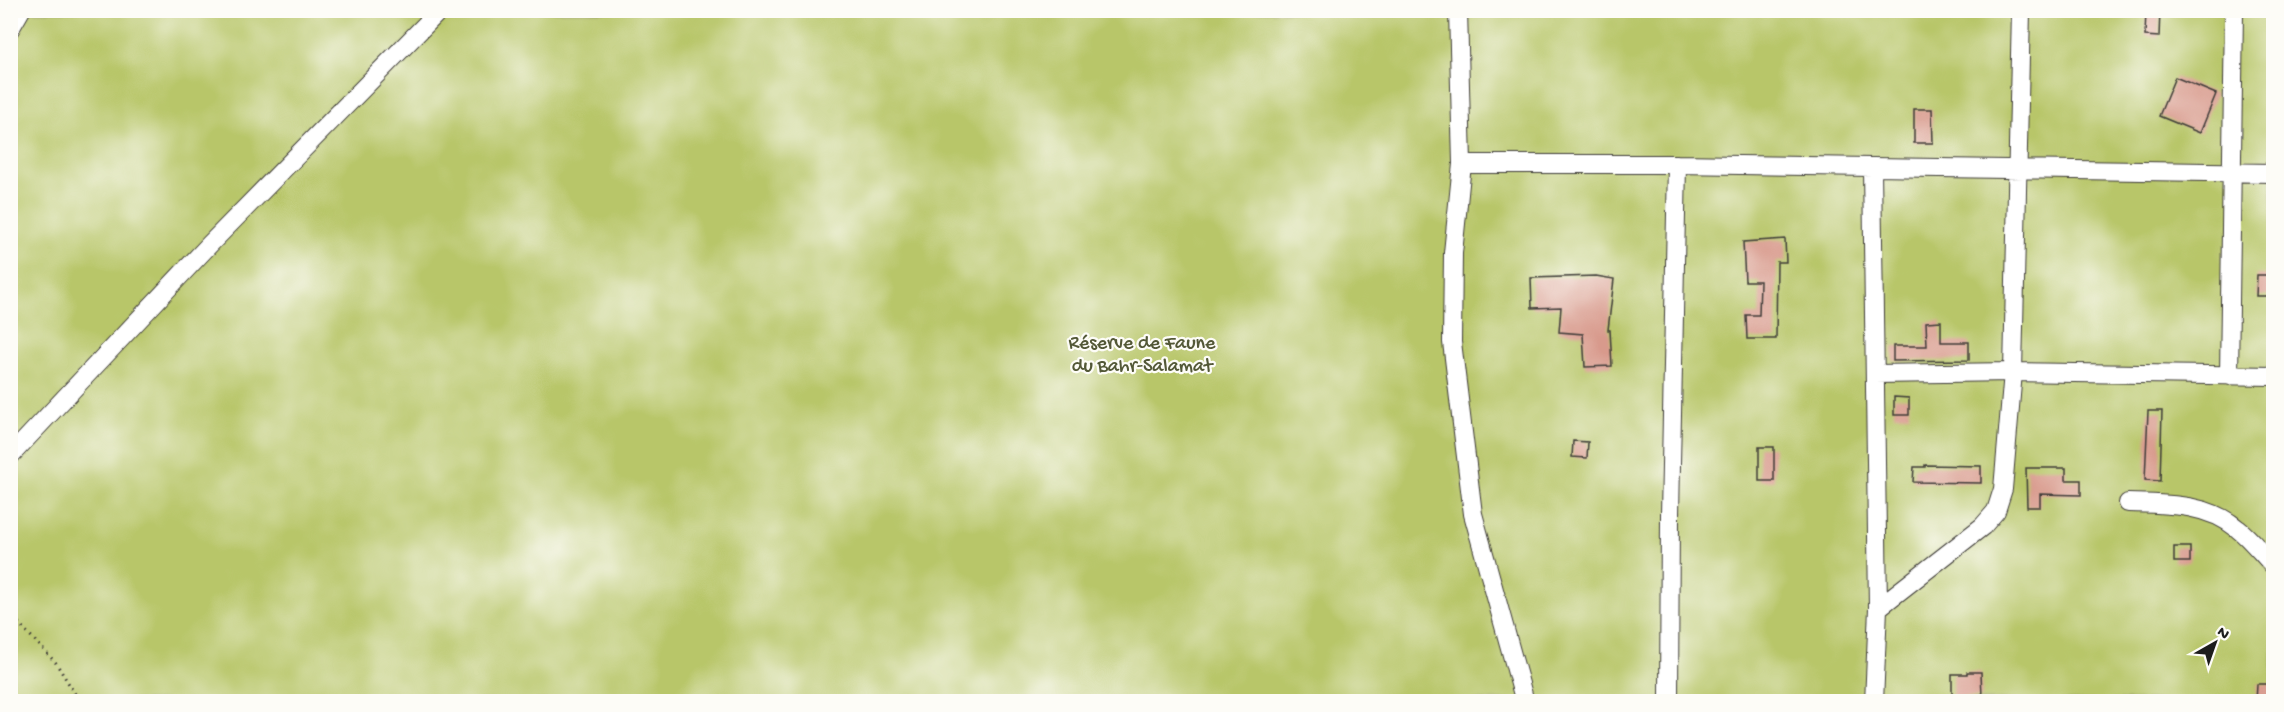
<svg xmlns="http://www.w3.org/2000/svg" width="2284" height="712" viewBox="0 0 2284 712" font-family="'Gochi Hand',sans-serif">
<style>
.green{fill:#b8c669;stroke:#6a7142;stroke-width:1.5}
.building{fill:#d89a8c}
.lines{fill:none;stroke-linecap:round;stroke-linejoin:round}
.street-casing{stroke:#3d3a37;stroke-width:20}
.path{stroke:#3d3a37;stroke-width:3;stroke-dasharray:1.5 4.5;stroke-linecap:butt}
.street{stroke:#fff;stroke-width:18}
.labels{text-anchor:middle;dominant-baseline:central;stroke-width:4.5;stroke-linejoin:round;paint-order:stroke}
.park-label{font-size:20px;fill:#535837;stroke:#fdfcf7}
</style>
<rect width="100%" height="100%" fill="#fdfcf7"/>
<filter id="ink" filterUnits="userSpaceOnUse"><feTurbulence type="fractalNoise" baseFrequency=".0167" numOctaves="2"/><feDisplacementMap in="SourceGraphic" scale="12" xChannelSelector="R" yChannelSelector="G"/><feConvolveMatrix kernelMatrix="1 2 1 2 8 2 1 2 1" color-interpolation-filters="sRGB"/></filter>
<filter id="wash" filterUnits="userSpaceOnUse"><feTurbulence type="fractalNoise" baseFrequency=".008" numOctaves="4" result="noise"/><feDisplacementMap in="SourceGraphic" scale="24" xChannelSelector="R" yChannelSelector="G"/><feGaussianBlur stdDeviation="1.35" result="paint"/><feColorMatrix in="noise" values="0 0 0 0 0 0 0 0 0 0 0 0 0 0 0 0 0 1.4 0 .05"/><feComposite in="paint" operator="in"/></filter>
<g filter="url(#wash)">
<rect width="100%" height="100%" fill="#f7e7d1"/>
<path class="green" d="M11,11H2273V701H11Z"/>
<g id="blocks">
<path class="building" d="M2146,10H2160L2159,37L2145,36Z
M2175,77L2216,94L2200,133L2159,116Z
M1914,109H1932L1933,143H1914Z
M1785,239L1786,262H1777L1776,339H1747L1746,315H1759L1760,281H1745L1743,242Z
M2257,275H2274V296H2256Z
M1596,276L1614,279L1608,330H1610L1612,366L1585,367L1583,334L1559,332L1561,307L1532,308L1531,278Z
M1941,321V342H1969V360L1893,361V346H1927L1926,322Z
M1894,397L1909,398V415H1894Z
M2148,411H2162L2160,481L2145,480Z
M1573,441L1588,442L1587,458L1572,457Z
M1759,447H1774V481H1759Z
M1925,465L1981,466V483L1913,482L1914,467H1925Z
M2026,468H2066V480H2081V495L2040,494V507H2027Z
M2174,547H2190V562H2174Z
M1967,672H1981L1982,697L1952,698V674H1967Z
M2257,684H2274V702H2256Z"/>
</g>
</g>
<g filter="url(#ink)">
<use href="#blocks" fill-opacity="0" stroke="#3d3a37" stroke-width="1.5"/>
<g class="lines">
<defs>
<path id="street" d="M1458,10L1462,164L1453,253L1452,342L1473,514L1525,702
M10,29L21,10
M1462,164H1677L2274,173
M1872,167L1878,608L1874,702
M1875,374L2013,372L2274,376
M2229,376L2234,10
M10,456L210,244L440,10
M2128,503C2166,504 2208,503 2238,529C2251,539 2262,554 2274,566
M1878,608L1983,526L1996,511L2003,489L2013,372L2021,10
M1669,702L1670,515L1677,164"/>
</defs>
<use href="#street" class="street-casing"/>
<path class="path" d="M10,614L56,663L80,702"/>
<use href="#street" class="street"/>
</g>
</g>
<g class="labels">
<g class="park-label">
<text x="1142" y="344">Réserve de Faune<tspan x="1142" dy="23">du Bahr-Salamat</tspan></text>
</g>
</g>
<rect width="2284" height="712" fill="none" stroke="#fdfcf7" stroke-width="36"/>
<g transform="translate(2215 643) rotate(40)" stroke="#fdfcf7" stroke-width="4.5" paint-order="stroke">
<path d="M0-4.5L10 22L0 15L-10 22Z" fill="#1c1c1c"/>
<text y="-9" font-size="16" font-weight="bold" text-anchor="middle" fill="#1c1c1c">N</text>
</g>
</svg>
